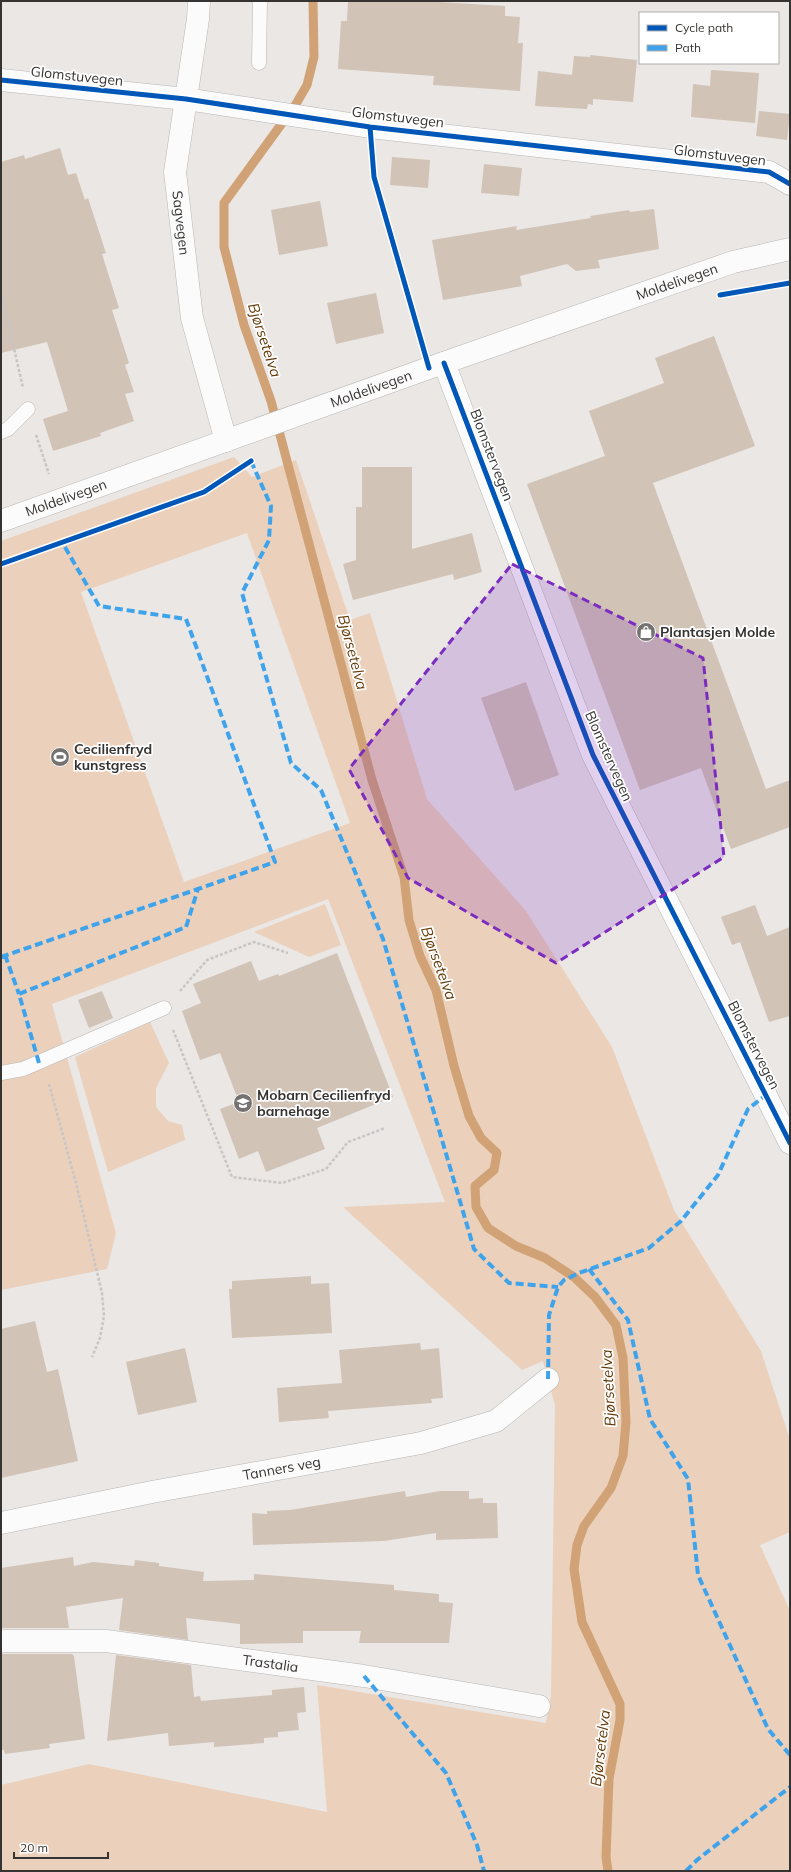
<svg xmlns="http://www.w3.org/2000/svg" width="791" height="1872" viewBox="0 0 791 1872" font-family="Mulish,sans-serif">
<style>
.green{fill:#ebd1bb;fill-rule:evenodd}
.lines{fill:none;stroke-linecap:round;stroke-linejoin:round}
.stream{stroke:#d0a275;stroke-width:9}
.building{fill:#d1c3b6}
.lane-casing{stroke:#b8b6b4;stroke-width:15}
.street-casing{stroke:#b8b6b4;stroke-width:23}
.secondary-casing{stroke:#b8b6b4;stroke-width:23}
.path{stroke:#c7c5c5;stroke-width:2.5;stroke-dasharray:3 2;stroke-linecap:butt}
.lane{stroke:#fcfbfb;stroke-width:14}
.street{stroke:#fcfbfb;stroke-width:22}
.secondary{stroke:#fcfbfb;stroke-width:22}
.quiet{stroke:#3fa3eb;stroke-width:4;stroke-dasharray:8 4;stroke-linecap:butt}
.cycleway-casing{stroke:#fff;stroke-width:8}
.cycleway{stroke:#0057b8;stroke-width:5}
.marked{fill:#7b2cbf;fill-opacity:0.2;stroke:#7b2cbf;stroke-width:3;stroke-dasharray:8 5;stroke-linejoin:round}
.labels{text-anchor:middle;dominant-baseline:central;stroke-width:3.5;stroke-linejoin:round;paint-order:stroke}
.street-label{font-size:14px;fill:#363432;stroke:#fff}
.poi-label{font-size:14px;font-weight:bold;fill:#363432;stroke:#fff;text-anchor:start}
.water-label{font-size:15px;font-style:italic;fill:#653906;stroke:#fff}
</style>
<rect width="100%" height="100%" fill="#eae7e5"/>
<path class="green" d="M234,457L252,477L296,460L350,620L370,613L427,799L526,911L612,1047L674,1210L761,1351L790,1440V1532L760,1545L790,1611V1871H1V1785L89,1764L327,1812L317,1685L546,1723L551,1696L555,1405L543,1361L522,1370L343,1207L445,1202L328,899L52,1004L116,1233L107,1269L1,1290V541ZM247,533L350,823L184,882L81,592Z
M325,904L341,945L309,957L254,932Z
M150,1022L169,1063L156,1088V1107L168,1121L182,1125L185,1140L108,1172L75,1057Z"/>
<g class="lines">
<path class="stream" d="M313,1L314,57L307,85L296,104L224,203V247L244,325L271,401L372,780L404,877L409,920L420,956L436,990L454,1066L469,1116L481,1138L497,1153L494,1170L475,1186L476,1207L488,1228L516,1246L545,1258L574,1277L595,1297L616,1325L623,1358L626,1422L623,1456L611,1488L584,1526L577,1545L574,1569L582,1622L620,1704V1720L609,1779L606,1857L608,1871"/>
</g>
<path class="building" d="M348,1H423L505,6V16L520,17L518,43H523L520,91L433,85L434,76L338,69L341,21H347Z
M590,55L637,60L633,102L593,99V105L588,104L587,109L535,106L538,71L572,75L574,56L590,57Z
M711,70L759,73L755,123L691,117L693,84L710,86Z
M759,111L790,114L787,140L756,136Z
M60,148L68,175L76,173L85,200L88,198L106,253L102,254L119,308L112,310L129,363L125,365L134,392L125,394L134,421L100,433L101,436L53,451L43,419L68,411L47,342L1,353V162L24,155L25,159Z
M392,157L430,160L428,188L390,185Z
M484,164L522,168L519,196L481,193Z
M320,201L328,246L279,255L271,210Z
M654,209L659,249L598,260L600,268L576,271L567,264L520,276L522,286L443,300L432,240L517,226L516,230L591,218L590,216L629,210L630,212Z
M376,293L384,333L336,344L327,303Z
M714,336L755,446L653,483L766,789L790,780V827L731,849L701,768L640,790L527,484L605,456L589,411L664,383L655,358Z
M362,467H412V549L472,533L482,572L454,580L453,574L353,600L343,564L356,560V507H362Z
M526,682L559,775L515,791L481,698Z
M755,905L767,936L790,927V1016L769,1022L740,942L732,945L721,917Z
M337,953L393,1097L317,1128L325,1149L266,1172L258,1151L239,1159L220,1109L239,1102L220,1053L200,1060L182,1011L201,1003L193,984L251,961L259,981L278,974L279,976Z
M102,991L113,1018L89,1028L78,1000Z
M311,1276V1284L329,1283L332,1333L232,1338L229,1289H232V1281Z
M35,1321L47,1372L58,1369L78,1461L1,1478V1329Z
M420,1343L421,1350L439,1348L443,1398L431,1399L432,1403L328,1411L329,1418L279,1422L277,1388L342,1383L339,1350Z
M185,1348L197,1402L138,1415L126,1362Z
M405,1491L406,1497L440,1491H469V1499L483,1498V1503H497L498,1538L436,1540V1533L384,1541L253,1545L252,1513L267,1514V1511L290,1510Z
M73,1557L74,1566L93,1562L134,1566L135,1560L159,1563V1566L204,1572L203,1581L254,1580V1574L394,1585V1590L439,1594V1602L453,1603L449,1643H359L361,1631H303V1643L240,1644V1624L186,1618L188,1640L119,1630L123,1598L66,1607L69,1628H1V1568Z
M1,1654H72L74,1656L85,1739L49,1744L50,1748L5,1754L4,1750H1Z
M116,1655L191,1665L194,1697L200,1696L201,1701L272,1695V1690L304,1687L306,1712L297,1713L299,1730L278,1732V1737L264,1738V1743L214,1747V1742L169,1746L168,1733L107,1741Z"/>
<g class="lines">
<defs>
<path id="lane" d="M259,63L260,1
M1,432L8,429L28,409
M1,1073L23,1069L164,1008"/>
<g id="street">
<path id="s1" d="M199,1L198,19L175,172L192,318L226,441"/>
<path d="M444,363L593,755L790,1143"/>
<path id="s2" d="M1,1523L152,1492L421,1443L496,1421L548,1379"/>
<path id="s3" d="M1,1641H106L364,1676L539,1706"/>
</g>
<g id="secondary">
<path d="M1,80L186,99L370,127L769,172L790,184"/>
<path id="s4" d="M1,521L429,368L733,262L790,249"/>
</g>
</defs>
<use href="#lane" class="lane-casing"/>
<use href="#street" class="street-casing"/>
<use href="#secondary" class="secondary-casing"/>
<path class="path" d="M1,291L23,388
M36,435L49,474
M180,991L207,960L254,942L288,953
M173,1030L232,1177L282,1183L326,1169L348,1142L385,1128
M49,1084L76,1183L102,1293L104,1316L100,1338L92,1357"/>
<use href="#lane" class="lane"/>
<use href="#street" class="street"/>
<use href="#secondary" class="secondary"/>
<path class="quiet" d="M251,461L271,506L269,540L242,593L291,763L321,790L383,939L474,1249L509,1283L558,1287
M5,955L19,994
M1,957L198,889
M39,1063L19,994L186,927L198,889L275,862L186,619L99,606L62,542
M589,1269L628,1320L650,1419L688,1479L698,1575L768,1729L790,1755
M548,1379L549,1315L558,1287L564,1280L579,1273L649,1248L681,1221L718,1175L748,1109L766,1095
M364,1676L446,1773L477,1845L484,1871
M686,1871L697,1860L790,1787"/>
<defs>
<path id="cycleway" d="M1,80L186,99L370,127L769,172L790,184
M370,127L374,177L429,368
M720,295L790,283
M444,363L593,755L790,1143
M1,564L204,492L251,461"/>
</defs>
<use href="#cycleway" class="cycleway-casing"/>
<use href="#cycleway" class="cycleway"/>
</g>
<path class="marked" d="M512,564L703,658L724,857L556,963L408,878L349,769Z"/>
<defs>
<symbol id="shop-disc" viewBox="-11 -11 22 22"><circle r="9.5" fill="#757371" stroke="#fff"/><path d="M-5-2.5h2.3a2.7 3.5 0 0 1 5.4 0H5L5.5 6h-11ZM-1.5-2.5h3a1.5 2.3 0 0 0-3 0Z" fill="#fff"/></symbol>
<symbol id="stadium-disc" viewBox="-11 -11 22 22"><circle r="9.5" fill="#757371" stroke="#fff"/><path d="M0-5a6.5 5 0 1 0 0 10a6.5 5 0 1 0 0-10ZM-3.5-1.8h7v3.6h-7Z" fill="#fff"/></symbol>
<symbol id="school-disc" viewBox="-11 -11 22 22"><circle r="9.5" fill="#757371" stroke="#fff"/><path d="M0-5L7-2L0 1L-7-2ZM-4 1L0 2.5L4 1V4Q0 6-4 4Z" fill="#fff"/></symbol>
</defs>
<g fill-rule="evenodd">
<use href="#shop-disc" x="635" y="621" width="22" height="22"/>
<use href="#stadium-disc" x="49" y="746" width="22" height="22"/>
<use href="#school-disc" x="232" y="1092" width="22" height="22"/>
</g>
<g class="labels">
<g class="street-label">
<text transform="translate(77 76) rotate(6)">Glomstuvegen</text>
<text transform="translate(398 117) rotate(7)">Glomstuvegen</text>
<text transform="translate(720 155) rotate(7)">Glomstuvegen</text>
<text stroke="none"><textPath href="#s1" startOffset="224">Sagvegen</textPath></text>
<text stroke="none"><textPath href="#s4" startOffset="717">Moldelivegen</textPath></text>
<text stroke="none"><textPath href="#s4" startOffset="393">Moldelivegen</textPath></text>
<text transform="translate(492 455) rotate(69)">Blomstervegen</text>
<text stroke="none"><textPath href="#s4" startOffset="69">Moldelivegen</textPath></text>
<text transform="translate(609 756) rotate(66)">Blomstervegen</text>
<text transform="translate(754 1045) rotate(63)">Blomstervegen</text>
<text stroke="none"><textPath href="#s2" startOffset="286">Tanners veg</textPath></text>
<text stroke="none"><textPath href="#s3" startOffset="271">Trastalia</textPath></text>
</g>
<g class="poi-label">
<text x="660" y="632">Plantasjen Molde</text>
<text x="74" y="749">Cecilienfryd<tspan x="74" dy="16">kunstgress</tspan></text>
<text x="257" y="1095">Mobarn Cecilienfryd<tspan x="257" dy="16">barnehage</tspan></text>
</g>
<g class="water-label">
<text transform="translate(265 340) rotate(72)">Bjørsetelva</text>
<text transform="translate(353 652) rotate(75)">Bjørsetelva</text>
<text transform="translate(439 963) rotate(70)">Bjørsetelva</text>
<text transform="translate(608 1388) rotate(-93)">Bjørsetelva</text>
<text transform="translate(600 1748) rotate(-83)">Bjørsetelva</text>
</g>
</g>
<rect width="791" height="1872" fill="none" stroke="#363432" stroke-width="4"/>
<rect x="639" y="12" width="140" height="52" fill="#ffffff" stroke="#afaead"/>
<rect x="647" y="25" width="20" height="6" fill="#0057b8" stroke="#afaead"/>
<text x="675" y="32" font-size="12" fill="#363432">Cycle path</text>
<rect x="647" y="45" width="20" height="6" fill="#3fa3eb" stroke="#afaead"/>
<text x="675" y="52" font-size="12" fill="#363432">Path</text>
<path d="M14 1852v6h94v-6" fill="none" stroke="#363432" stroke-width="2"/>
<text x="20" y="1852" font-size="12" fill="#363432" stroke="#ffffff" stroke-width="3" paint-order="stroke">20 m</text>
</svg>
